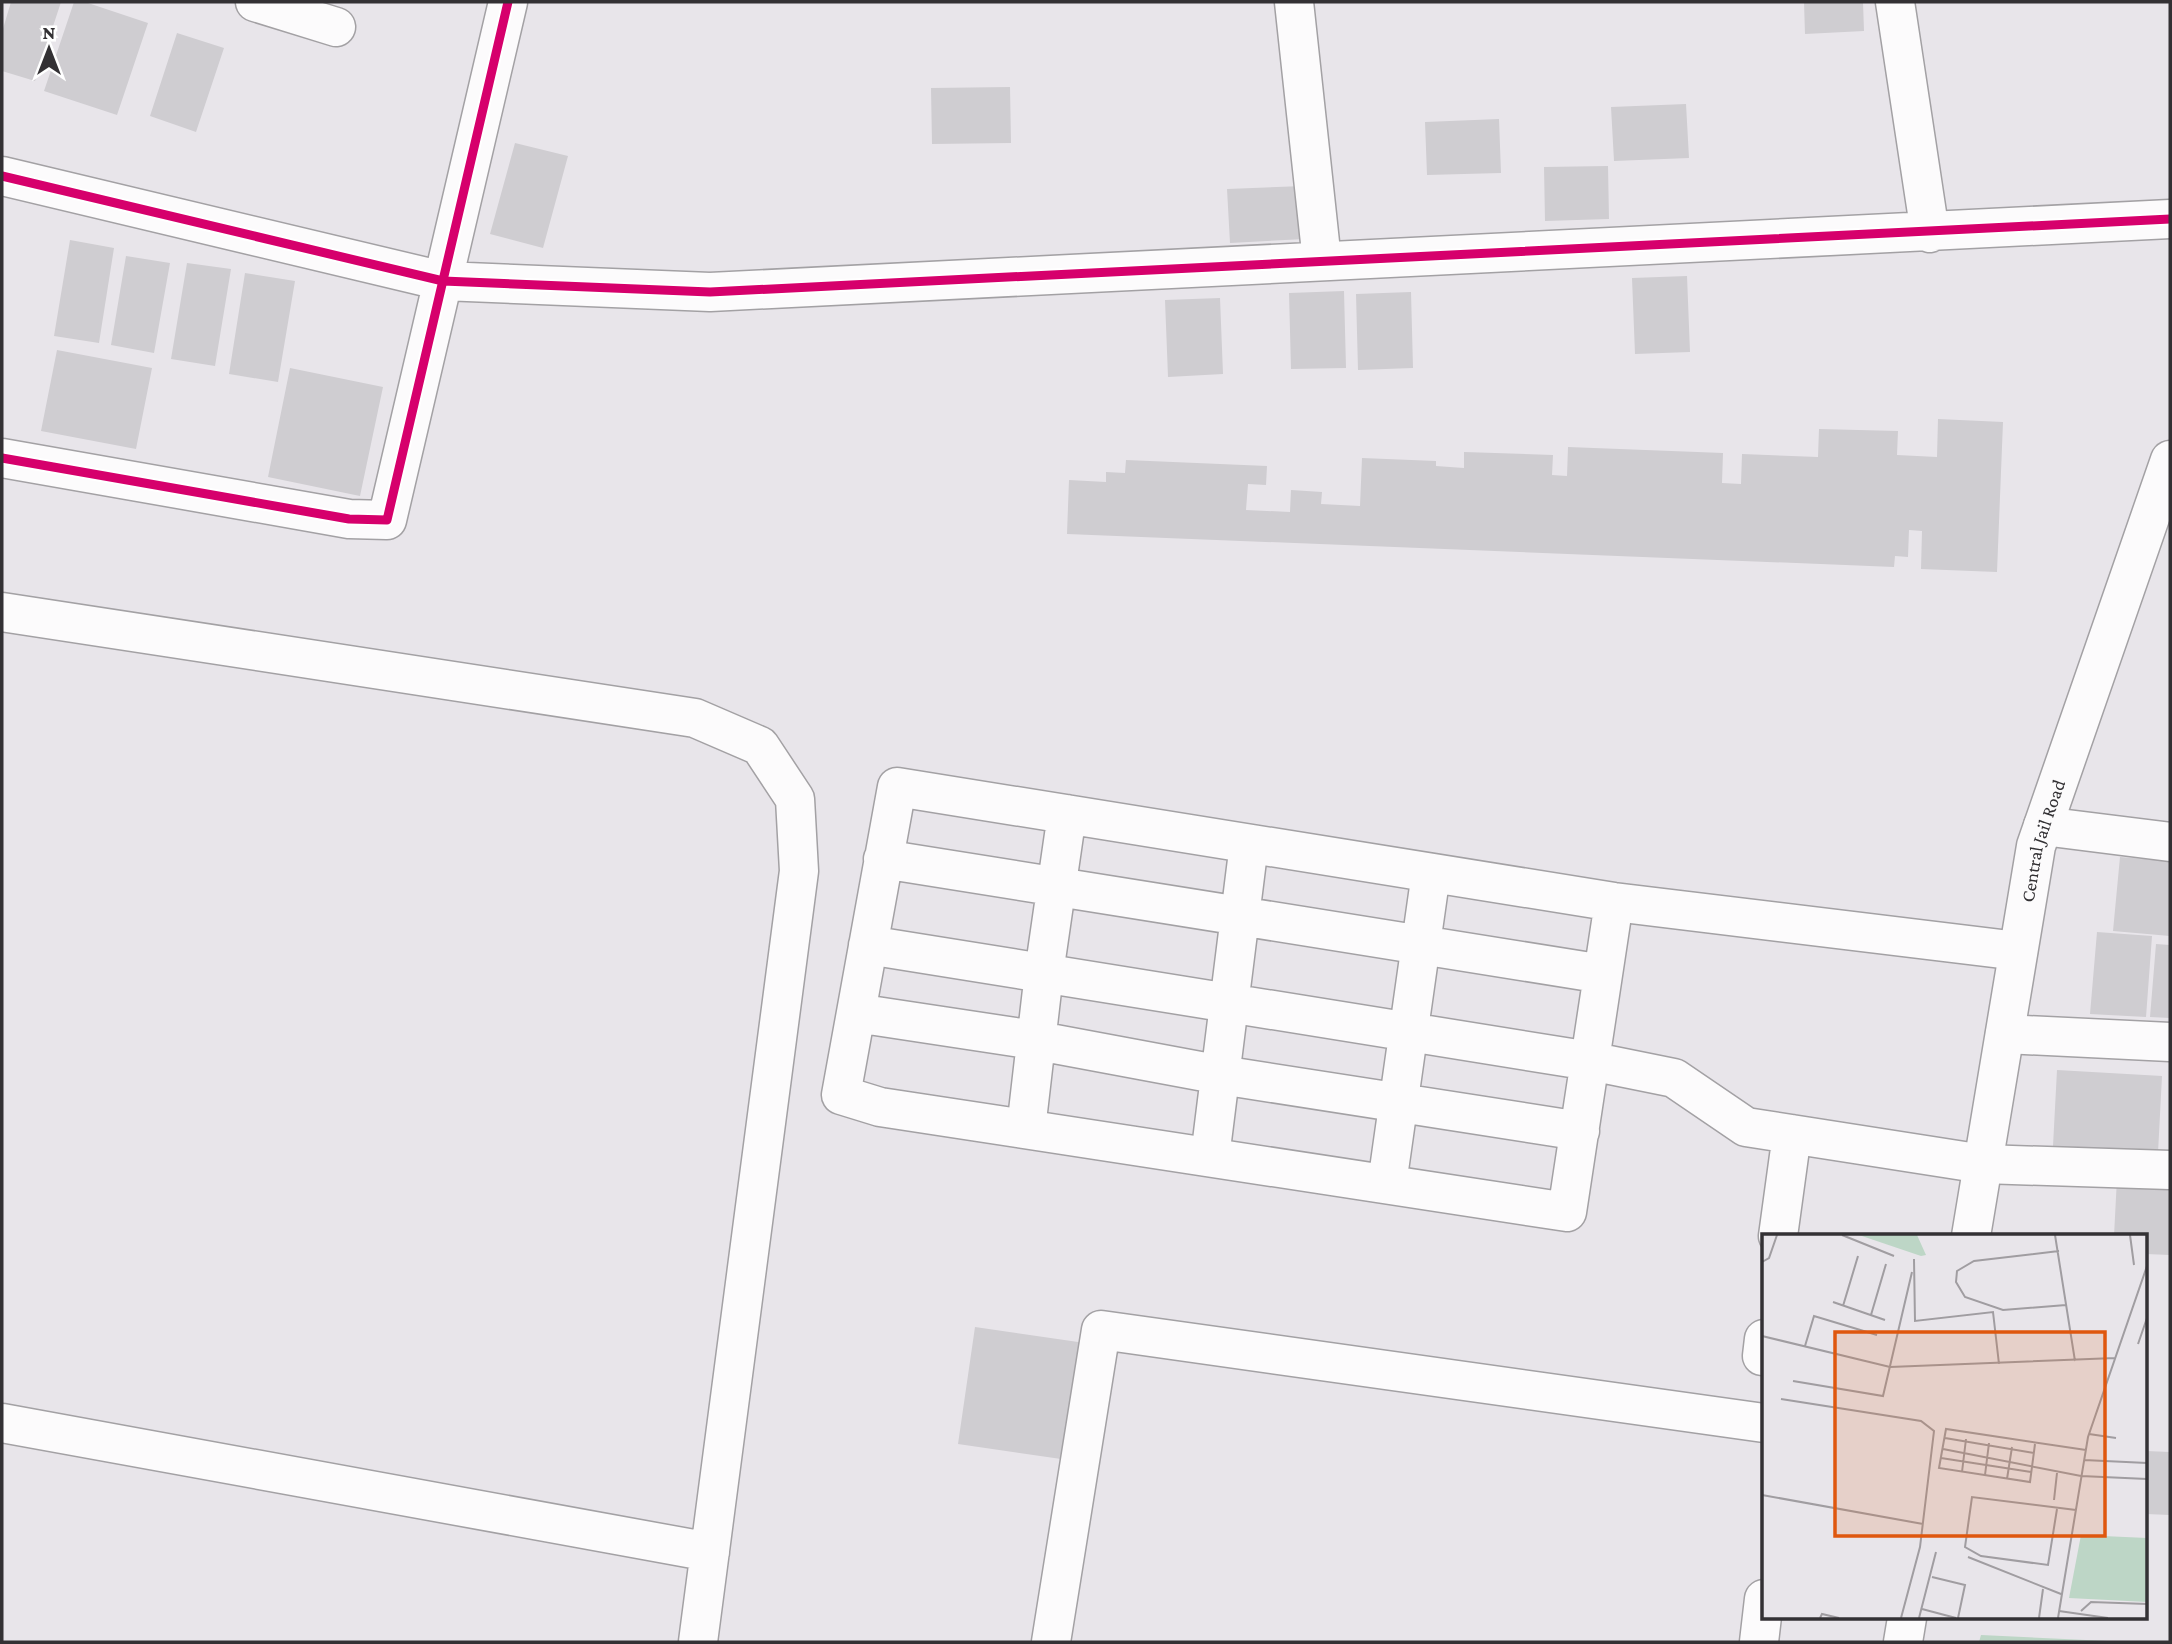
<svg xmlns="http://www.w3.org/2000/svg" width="2172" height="1644" viewBox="0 0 2172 1644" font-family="'Crimson Pro',serif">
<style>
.green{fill:#bdd6c6}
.building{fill:#cfcdd1}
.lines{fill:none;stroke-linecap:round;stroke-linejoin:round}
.minor-casing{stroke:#a3a1a4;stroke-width:41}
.major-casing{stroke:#a3a1a4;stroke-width:41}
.minor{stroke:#fcfbfc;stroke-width:38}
.major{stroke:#fcfbfc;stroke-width:38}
.cycleway-casing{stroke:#fff;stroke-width:13}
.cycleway{stroke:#d6006c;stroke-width:9}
.labels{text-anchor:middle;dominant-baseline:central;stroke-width:5;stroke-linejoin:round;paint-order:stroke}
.street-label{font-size:19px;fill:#333134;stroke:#fff}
.inset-road{fill:none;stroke:#a09da1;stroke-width:2}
.view{fill:#df570e;fill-opacity:0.15;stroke:#df570e;stroke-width:3.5}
.inset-edge{fill:none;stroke:#333134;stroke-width:3.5}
</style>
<rect width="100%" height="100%" fill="#e8e5ea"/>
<path class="green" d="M1981,1635L2129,1642H1979Z"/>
<path class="building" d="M11,2H61L35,81L2,71V32Z
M74,2H85L148,23L117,115L44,91Z
M1804,2H1863L1864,31L1805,34Z
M177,33L224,48L196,132L150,116Z
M1010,87L1011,143L932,144L931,88Z
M1686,104L1689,158L1614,161L1611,107Z
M1499,119L1501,173L1427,175L1425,122Z
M515,143L568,156L543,248L490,234Z
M1608,166L1609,219L1545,221L1544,167Z
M1303,186L1305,239L1230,243L1227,189Z
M70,240L114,248L99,343L54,336Z
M126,256L170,263L154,353L111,345Z
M187,263L231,269L215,366L171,359Z
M245,273L295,281L278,382L229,374Z
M1687,276L1690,352L1635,354L1632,278Z
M1344,291L1346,368L1291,369L1289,293Z
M1411,292L1413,368L1358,370L1356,294Z
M1220,298L1223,374L1168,377L1165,300Z
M57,350L152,368L136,449L41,431Z
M290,368L383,387L360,496L268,477Z
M1938,419L2003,422L1997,572L1921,569L1922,531L1909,530L1908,557L1895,556L1894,567L1067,534L1069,480L1106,482V472L1125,473L1126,460L1267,466L1266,485L1248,484L1246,510L1290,512L1291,490L1322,492L1321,504L1360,506L1362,458L1436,461V466L1464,468V452L1553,455L1552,475L1567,476L1568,447L1723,453L1722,483L1741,484L1742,454L1818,457L1819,429L1898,431L1897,455L1937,457Z
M2120,857L2170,861V936L2113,931Z
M2097,932L2152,936L2146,1017L2090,1014Z
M2156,944L2170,945V1018L2150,1017Z
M2057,1070L2162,1076L2158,1153L2053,1146Z
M2117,1178L2170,1180V1255L2146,1254V1236H2114Z
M975,1327L1085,1343L1068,1460L958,1444Z
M2146,1451L2170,1452V1515L2146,1514Z"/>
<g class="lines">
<defs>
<path id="minor" d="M255,2L336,27
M1294,2L1322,261
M1895,2L1930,233
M2,176L443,281L710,292L2170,219
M2,458L349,519L387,520L508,2
M2,612L695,718L760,746L795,799L799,871L698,1642
M2043,826L2170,842
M883,859L1603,974
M1614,902L1567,1212L880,1107L841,1095L897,787L1614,902L2018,951
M868,945L1590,1061L1674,1078L1746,1127L1983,1164L2170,1170
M856,1013L1028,1039L1221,1075L1580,1131
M2005,1034L2170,1042
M1026,1129L1044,973L1067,814
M1210,1157L1249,844
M1387,1184L1431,873
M1778,1236L1792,1134
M1762,1356L1764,1339
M2,1423L710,1552
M1051,1642L1101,1330L1764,1423
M1759,1642L1764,1599"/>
<g id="major">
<path id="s1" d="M1971,1236L2036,846L2170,460"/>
<path d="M1903,1642L1907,1618"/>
</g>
</defs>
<use href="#minor" class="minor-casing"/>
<use href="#major" class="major-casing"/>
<use href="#minor" class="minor"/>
<use href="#major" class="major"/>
<defs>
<path id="cycleway" d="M2,176L443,281L710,292L2170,219
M2,458L349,519L387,520L508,2"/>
</defs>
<use href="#cycleway" class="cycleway-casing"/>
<use href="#cycleway" class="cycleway"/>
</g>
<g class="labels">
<g class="street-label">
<text stroke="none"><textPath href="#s1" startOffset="402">Central Jail Road</textPath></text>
</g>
</g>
<g transform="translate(1762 1234)">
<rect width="385" height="385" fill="#e8e5ea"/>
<path d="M97,1H155L164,21L159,22ZM319,301L385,304V368L307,364Z" fill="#bdd6c6"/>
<path class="inset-road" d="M80,1L132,22M293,1L313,127M368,1L372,31M297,17L212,27L195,37L194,48L203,63L241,76L304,71M152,25L153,87L231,78L237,130M0,28L7,24L15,1M71,68L123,86M81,72L96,22M109,81L124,30M0,102L128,133L353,124M376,110L385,84M43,112L52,82L115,101M31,147L121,162L150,38M19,165L159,187L172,197L158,313L139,384M327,200L354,204M183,204L272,219M273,210L268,248L177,234L184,195L324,216M181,215L319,242L385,245M179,224L269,238M322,226L385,229M200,238L204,205M223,241L227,209M245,245L250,213M0,261L161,290M292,266L295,239M295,275L286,331L219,322L203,313L210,263L314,276M206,323L299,360M170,343L203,351L196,384M160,375L194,384M297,377L346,384M319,377L329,368L385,370M58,384L60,380L77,384M157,384L174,318M277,384L281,355M296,384L326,203L385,32"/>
<path class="view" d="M73,98H343V302H73Z"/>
<rect width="385" height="385" class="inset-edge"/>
</g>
<rect width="2172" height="1644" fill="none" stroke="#333134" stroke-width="7"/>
<g transform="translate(49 49)" stroke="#ffffff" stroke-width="5" paint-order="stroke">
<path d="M0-5L12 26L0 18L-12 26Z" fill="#333134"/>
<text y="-10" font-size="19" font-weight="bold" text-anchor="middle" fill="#333134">N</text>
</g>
</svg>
